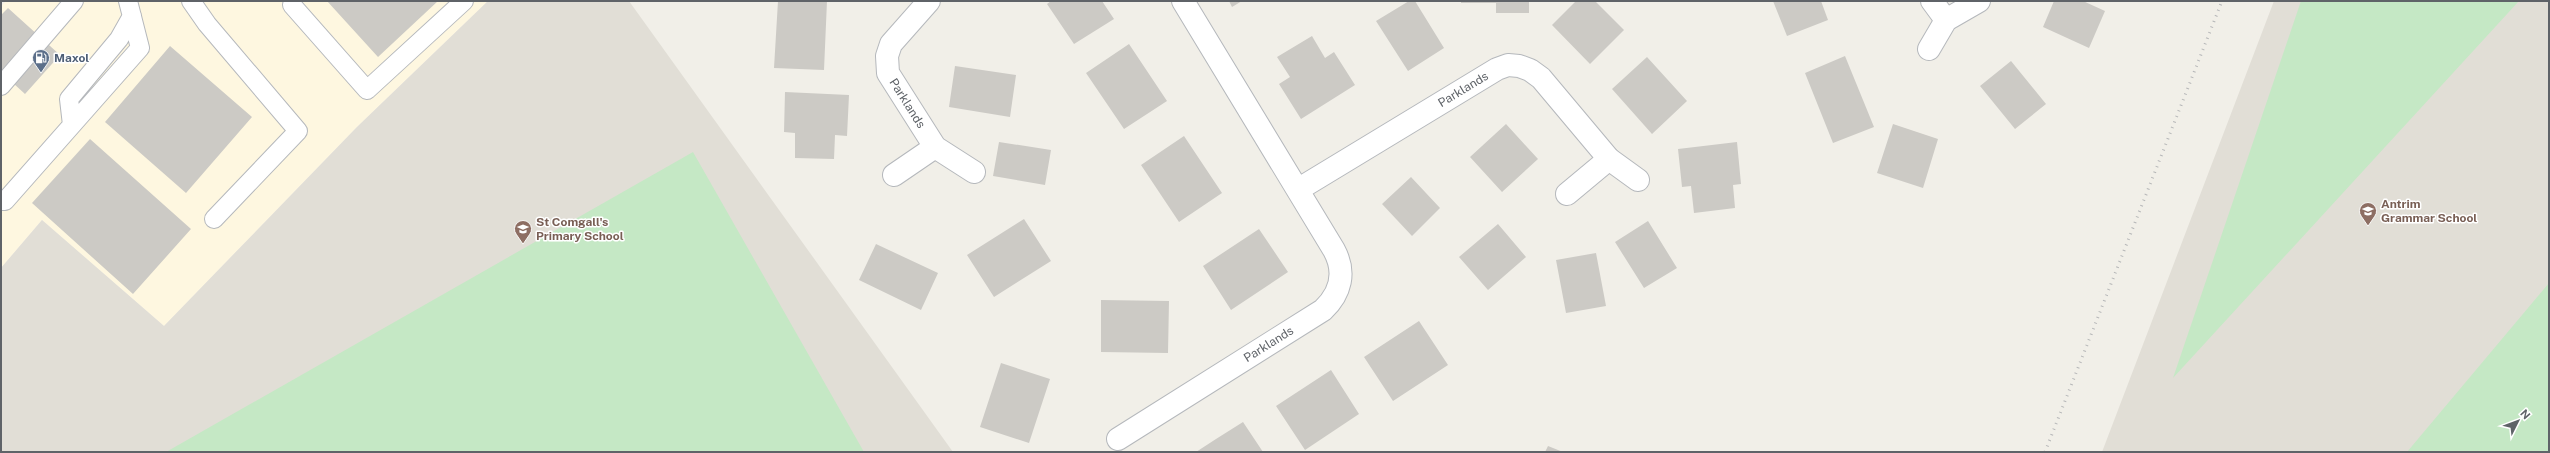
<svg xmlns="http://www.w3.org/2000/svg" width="2550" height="453" viewBox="0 0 2550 453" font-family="'Public Sans',sans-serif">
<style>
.commercial{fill:#fef7e0}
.education{fill:#e1ded6}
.green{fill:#c5e8c5}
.building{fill:#cccac5}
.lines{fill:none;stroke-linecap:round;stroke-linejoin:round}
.lane-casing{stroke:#b5b8bc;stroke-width:20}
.street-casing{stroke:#b5b8bc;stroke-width:24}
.lane{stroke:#fff;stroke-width:18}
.street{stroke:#fff;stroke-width:22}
.rail{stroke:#b6b7b8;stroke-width:3;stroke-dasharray:1 5;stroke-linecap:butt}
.labels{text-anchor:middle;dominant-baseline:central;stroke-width:3;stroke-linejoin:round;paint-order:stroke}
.service-label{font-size:12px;font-weight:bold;fill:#4e5e75;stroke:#fff;text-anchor:start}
.street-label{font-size:12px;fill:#5f6368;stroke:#fff}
.education-label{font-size:12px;font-weight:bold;fill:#785e54;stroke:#fff;text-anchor:start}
</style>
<rect width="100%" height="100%" fill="#f1efe8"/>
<path class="commercial" d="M6,1H488L357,127L164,326L42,220L1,268V6Z"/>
<path class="education" d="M488,1H629L953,452H1V268L42,220L164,326L357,127Z
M2274,1H2549V452H2102Z"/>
<path class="green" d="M2301,1H2519L2173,378Z
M693,152L864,452H166Z
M2549,283V452H2407Z"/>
<path class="building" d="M327,1H438L378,57Z
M778,1H827L824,70L774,68Z
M1051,1H1102L1114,19L1074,44L1047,4Z
M1229,1H1242L1232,7Z
M1409,1H1415L1444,48L1408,71L1376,21Z
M1461,1H1529V13H1496V3H1461Z
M1576,1H1595L1624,30L1590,64L1552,25Z
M1773,1H1821L1828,20L1787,36Z
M2054,1H2083L2105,11L2089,48L2043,27Z
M8,8L60,55L25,94L1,72V15Z
M1312,36L1325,58L1334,52L1355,85L1301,119L1279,84L1290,77L1277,57Z
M1129,44L1167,101L1124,129L1086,73Z
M170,46L252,117L186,193L105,122Z
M1845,56L1874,127L1833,143L1805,73Z
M1647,57L1687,101L1652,134L1612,89Z
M2011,61L2046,104L2015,129L1980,86Z
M955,66L1016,75L1010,117L949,107Z
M785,92L849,95L847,136L835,135L834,159L795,158V133L784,132Z
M1506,124L1538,159L1502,192L1470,157Z
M1893,124L1938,139L1923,188L1877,173Z
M1184,136L1222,193L1179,222L1141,165Z
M90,139L191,229L133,294L32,203Z
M999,142L1051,150L1045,185L993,176Z
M1737,142L1741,184L1733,185L1735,208L1694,213L1691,186L1682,187L1678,149Z
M1411,177L1440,208L1412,236L1382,204Z
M1024,219L1051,261L994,297L967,255Z
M1648,221L1677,268L1644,288L1615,242Z
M1498,224L1526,257L1488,290L1459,257Z
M1259,229L1288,272L1231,310L1203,266Z
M876,244L938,273L921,310L859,280Z
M1596,253L1606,306L1566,313L1556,260Z
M1101,300L1169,301L1168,353L1101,352Z
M1419,321L1448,365L1393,401L1364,357Z
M1001,363L1050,379L1029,443L980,427Z
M1331,370L1359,414L1305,450L1276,406Z
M1243,422L1263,452H1196L1216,439Z
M1548,446L1563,452H1545Z"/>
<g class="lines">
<defs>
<path id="lane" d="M191,1L207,24L298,131L214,219
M292,5L367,90L464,1
M1,86L74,1
M72,125L69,99L119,39L132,16
M1,201H5L140,48L128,1"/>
<g id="street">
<path id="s1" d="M929,1L891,44L887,56L888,73L935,147L974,172"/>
<path d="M1932,1L1946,20"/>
<path d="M1929,49L1946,20L1979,1"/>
<path d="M894,175L935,147"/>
<path id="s2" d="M1299,189L1497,69L1508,65L1519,66L1530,70L1541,78L1609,159L1638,180"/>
<path d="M1567,194L1609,159"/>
<path id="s3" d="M1118,439L1323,310C1341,293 1346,272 1334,250L1183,1"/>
</g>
</defs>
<use href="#lane" class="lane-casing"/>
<use href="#street" class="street-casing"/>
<use href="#lane" class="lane"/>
<use href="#street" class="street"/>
<path class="rail" d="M2045,452L2222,1"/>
</g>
<defs>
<symbol id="fuel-pin" viewBox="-11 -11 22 30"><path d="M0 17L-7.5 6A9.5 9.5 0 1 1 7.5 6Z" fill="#5c6f8a" stroke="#fff"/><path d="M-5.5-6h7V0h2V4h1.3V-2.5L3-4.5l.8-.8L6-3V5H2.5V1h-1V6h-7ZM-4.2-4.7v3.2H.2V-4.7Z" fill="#fff"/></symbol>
<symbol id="school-pin" viewBox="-11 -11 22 30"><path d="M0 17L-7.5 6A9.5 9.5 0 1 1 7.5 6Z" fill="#8d6e63" stroke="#fff"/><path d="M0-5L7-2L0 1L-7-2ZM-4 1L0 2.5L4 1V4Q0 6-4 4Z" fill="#fff"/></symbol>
</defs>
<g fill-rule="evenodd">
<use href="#fuel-pin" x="31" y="48" width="20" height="27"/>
<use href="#school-pin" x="2358" y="201" width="20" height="27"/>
<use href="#school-pin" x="513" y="219" width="20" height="27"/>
</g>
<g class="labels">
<g class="service-label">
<text x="54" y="58">Maxol</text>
</g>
<g class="street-label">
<text stroke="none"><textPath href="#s2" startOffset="192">Parklands</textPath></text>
<text stroke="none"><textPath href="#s1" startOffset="123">Parklands</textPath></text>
<text stroke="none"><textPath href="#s3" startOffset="178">Parklands</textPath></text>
</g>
<g class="education-label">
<text x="2381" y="204">Antrim<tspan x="2381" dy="14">Grammar School</tspan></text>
<text x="536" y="222">St Comgall's<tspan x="536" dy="14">Primary School</tspan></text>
</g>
</g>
<rect width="2550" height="453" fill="none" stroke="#5f6368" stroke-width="4"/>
<g transform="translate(2518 421) rotate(48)" stroke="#ffffff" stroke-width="3" paint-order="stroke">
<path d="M0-3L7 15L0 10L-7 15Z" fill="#5f6368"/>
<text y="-6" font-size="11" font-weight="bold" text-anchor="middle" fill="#5f6368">N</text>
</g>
</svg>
